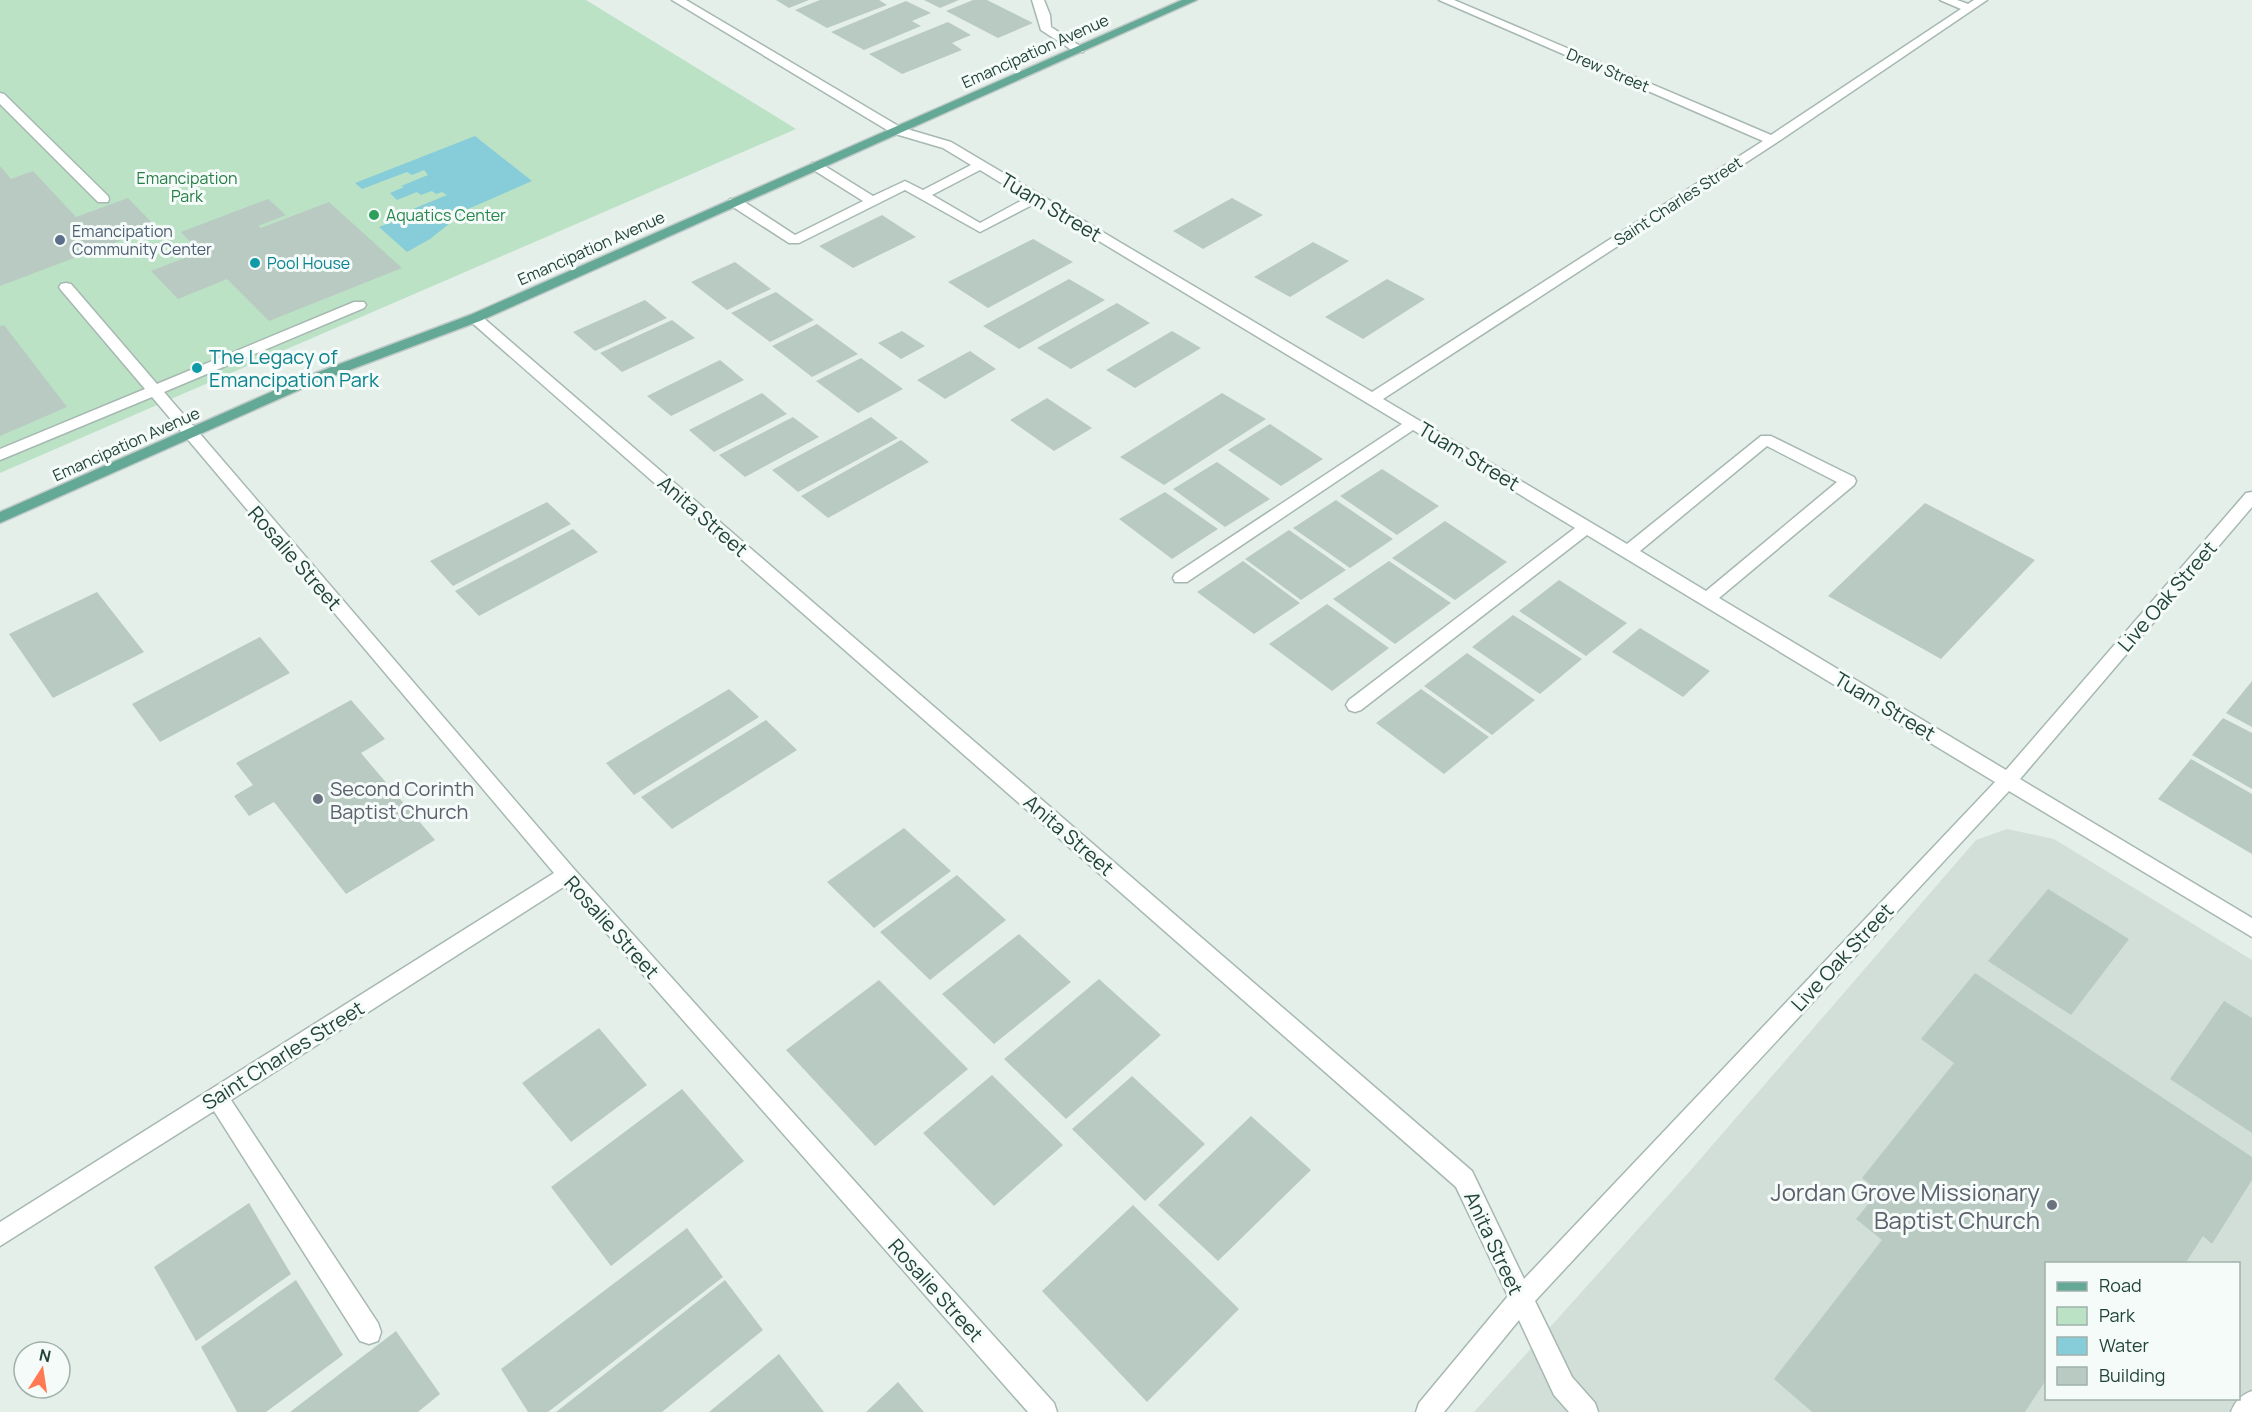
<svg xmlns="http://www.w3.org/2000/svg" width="2252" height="1412" viewBox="0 0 2252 1412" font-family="Manrope,sans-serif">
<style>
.built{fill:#d2dfd9;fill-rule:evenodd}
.green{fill:#bbe2c5}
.water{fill:#87cdd9}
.building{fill:#b9cac3}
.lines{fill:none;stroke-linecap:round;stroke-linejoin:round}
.minor-casing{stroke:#a6b8b1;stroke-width:3}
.major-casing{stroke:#c1cac8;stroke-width:3}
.minor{fill:#fff;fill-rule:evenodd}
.major{fill:#64a996;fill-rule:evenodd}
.leisure-dot{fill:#2e9e5b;stroke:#f5fbf8;stroke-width:2}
.service-dot{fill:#5c6f8a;stroke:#f5fbf8;stroke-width:2}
.culture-dot{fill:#0f9aa8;stroke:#f5fbf8;stroke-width:2}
.worship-dot{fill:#6b7280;stroke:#f5fbf8;stroke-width:2}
.labels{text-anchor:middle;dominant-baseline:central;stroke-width:6;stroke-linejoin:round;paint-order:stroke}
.far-street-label{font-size:16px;fill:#214339;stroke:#f5fbf8}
.far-park-label{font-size:16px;fill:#277e47;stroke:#f5fbf8}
.far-leisure-label{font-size:16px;fill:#27864d;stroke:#f5fbf8;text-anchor:start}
.far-service-label{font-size:16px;fill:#4e5e75;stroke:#f5fbf8;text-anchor:start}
.far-culture-label{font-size:16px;fill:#0d838f;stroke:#f5fbf8;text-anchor:start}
.street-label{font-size:20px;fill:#214339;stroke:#f5fbf8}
.culture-label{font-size:20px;fill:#0d838f;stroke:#f5fbf8;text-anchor:start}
.worship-label{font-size:20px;fill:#5b616d;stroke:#f5fbf8;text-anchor:start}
.near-worship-label{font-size:24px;fill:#5b616d;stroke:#f5fbf8;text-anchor:end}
</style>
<rect width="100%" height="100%" fill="#e4efea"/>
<path class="built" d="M2007,829L2054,839L2252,960V1412H1474L1690,1171L1976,840ZM2046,1264H2238V1398H2046Z"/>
<path class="green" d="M0,0H586L796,129L0,473Z"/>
<path class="water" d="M475,136L532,181L468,209L430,239L407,252L379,227L416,213L413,209L447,195L442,192L436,194L432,191L421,195L417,192L397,200L390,193L404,187L401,186L428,175L424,170L412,175L407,172L362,189L355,183Z"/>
<path class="building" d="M776,0H809L789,8Z
M820,0H879L887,5L827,28L795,10Z
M924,0H959L940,8Z
M973,0H987L1033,23L998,38L946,11Z
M906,1L931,13L912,21L921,26L864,50L831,32Z
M948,22L971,35L952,43L962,50L902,74L869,54Z
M0,166L11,179L33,171L76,217L128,198L156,227L0,286Z
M1232,198L1263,215L1203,249L1173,231Z
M268,199L286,215L258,226L261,228L329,202L402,268L269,321L227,279L178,299L151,271L200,252L181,232Z
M882,215L916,237L853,268L819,246Z
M1033,239L1073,262L988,308L948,282Z
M1313,242L1349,261L1290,297L1254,277Z
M735,262L771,289L727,310L691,282Z
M1069,279L1105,300L1019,349L983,326Z
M1387,279L1425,299L1363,339L1325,317Z
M776,292L814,320L770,342L731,313Z
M645,300L667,318L595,351L573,332Z
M1117,303L1150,323L1071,369L1037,348Z
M672,320L695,338L622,372L600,353Z
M817,324L858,354L812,377L772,346Z
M4,325L67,407L0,436V326Z
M902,331L925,346L901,359L878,343Z
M1172,331L1201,348L1135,388L1106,370Z
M970,351L996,369L945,399L917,380Z
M861,358L903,389L858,413L816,381Z
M720,360L744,380L671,416L647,396Z
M762,393L787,414L714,452L689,430Z
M1222,393L1266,419L1164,485L1120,457Z
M1047,398L1092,428L1054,451L1010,420Z
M793,417L819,437L745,477L719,455Z
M871,417L898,438L798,492L772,470Z
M1270,424L1323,459L1281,486L1228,450Z
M901,440L929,462L828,518L801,496Z
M1217,462L1270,499L1225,527L1173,489Z
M1382,469L1439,506L1397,535L1340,496Z
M1165,492L1218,529L1172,559L1119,519Z
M1336,500L1393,539L1350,568L1293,528Z
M547,502L571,524L453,586L430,561Z
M1925,503L2035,560L1941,659L1828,596Z
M1445,521L1507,562L1455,600L1392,558Z
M573,529L598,552L479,616L455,591Z
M1289,530L1346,570L1301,600L1245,559Z
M1243,561L1300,603L1254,634L1197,592Z
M1389,561L1451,603L1395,644L1333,599Z
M1559,580L1627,623L1586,656L1519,611Z
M97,592L144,652L53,698L9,634Z
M1327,604L1389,648L1332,691L1269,644Z
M1513,615L1582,659L1540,694L1472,647Z
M1640,628L1710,671L1683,697L1612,652Z
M260,637L290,673L160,742L132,704Z
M1467,653L1535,700L1492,735L1424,686Z
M2252,681V727L2226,713Z
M729,689L759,717L634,795L606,763Z
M1421,689L1489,737L1444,774L1376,723Z
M351,700L385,739L361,753L435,840L346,894L274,802L249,816L234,796L253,785L236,763Z
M2223,718L2252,733V789L2192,755Z
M766,720L797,750L672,829L641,797Z
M2191,759L2252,794V854L2158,799Z
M904,828L951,871L874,928L827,882Z
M957,875L1006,920L930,980L880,932Z
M2048,889L2129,939L2071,1015L1988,961Z
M1019,934L1071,982L994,1044L942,994Z
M1975,973L2252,1157V1180L2212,1244L2203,1236L2185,1264H2046V1380L2025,1412H1812L1774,1379L1882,1240L1856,1219L1879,1191L1862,1178L1954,1063L1921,1039Z
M1099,979L1161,1035L1066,1119L1004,1059Z
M879,980L968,1069L875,1146L786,1050Z
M2224,1001L2252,1018V1133L2170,1079Z
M599,1028L647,1085L571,1142L522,1083Z
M992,1075L1063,1145L994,1206L923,1133Z
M1132,1076L1205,1144L1145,1201L1072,1129Z
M682,1089L744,1161L611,1266L551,1187Z
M1251,1116L1311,1170L1218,1261L1158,1205Z
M249,1203L291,1274L196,1341L154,1267Z
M1133,1205L1239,1309L1147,1402L1042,1291Z
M687,1228L723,1277L548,1412H528L501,1369Z
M296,1280L343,1355L266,1412H237L201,1347Z
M725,1280L763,1330L662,1412H556Z
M396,1331L440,1394L418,1412H290Z
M779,1354L824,1412H709Z
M898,1382L924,1412H866Z"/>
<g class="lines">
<defs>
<path id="minor" d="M672,0H686L900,127L951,142L1372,392L1763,141L1439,0H1454L1771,135L1961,9L1940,0H1957L1968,4L1974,0H1987L1776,143L1383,399L1627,544L1761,436H1771L1854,477L1856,481L1854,485L1719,598L2006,770L2246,493L2252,492V507L2020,779L2252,918V937L2009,791L1535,1301L1572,1377L1595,1403L1598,1412H1569L1554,1395L1519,1320L1444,1412H1416L1419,1403L1508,1296L1456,1187L470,321L468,318L470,315H480L1472,1171L1524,1279L1995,782L1587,535L1361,710L1355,712L1349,710L1346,705L1349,700L1575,528L1413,430L1187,582H1175L1173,578L1175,574L1402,424L1036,203L980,232L905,190L799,243H789L730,205L728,202L730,199H740L795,235L863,201L812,169L810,166L812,163H820L873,196L905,181L923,190L971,165L943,148L892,133ZM980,170L1026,198L980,223L932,195ZM1767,446L1837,482L1706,591L1640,551Z
M1032,0H1044L1050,15L1051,27L1083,48V52H1075L1041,30Z
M0,93L4,94L108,196L109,199L108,202H98L0,104Z
M66,283L71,284L157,384L354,302H364L366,305L364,308L164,392L574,869L1054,1403L1057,1412H1028L565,886L231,1100L378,1323L381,1332L378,1341L369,1344L360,1341L214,1111L0,1246V1222L554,873L152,397L0,460V449L145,389L61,290L59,287L61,284Z
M2252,1391V1412H2231C2235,1401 2241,1395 2252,1391Z"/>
<path id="major" d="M1182,0H1197L480,321L315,383L0,523V512L305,377L470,315Z"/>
</defs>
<use href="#minor" class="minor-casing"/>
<use href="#major" class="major-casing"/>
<use href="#minor" class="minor"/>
<use href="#major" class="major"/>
</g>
<circle class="leisure-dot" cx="374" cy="215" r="6"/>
<circle class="service-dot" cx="60" cy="240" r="6"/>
<g class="culture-dot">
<circle cx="255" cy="263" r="6"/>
<circle cx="197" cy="368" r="6"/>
</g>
<g class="worship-dot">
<circle cx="318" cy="799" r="6"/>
<circle cx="2052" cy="1205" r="6"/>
</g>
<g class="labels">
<g class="far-street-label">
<text transform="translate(1035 51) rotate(-24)">Emancipation Avenue</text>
<text transform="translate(1608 70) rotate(23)">Drew Street</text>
<text transform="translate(1678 201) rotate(-33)">Saint Charles Street</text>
<text transform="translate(591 248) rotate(-24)">Emancipation Avenue</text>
<text transform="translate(126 444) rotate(-24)">Emancipation Avenue</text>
</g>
<g class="far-park-label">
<text x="187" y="178">Emancipation<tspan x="187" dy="18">Park</tspan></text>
</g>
<g class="far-leisure-label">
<text x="386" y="215">Aquatics Center</text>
</g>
<g class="far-service-label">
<text x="72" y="231">Emancipation<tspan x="72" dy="18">Community Center</tspan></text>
</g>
<g class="far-culture-label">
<text x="267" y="263">Pool House</text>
</g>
<g class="street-label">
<text transform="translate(1051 207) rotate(31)">Tuam Street</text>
<text transform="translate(1469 456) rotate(31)">Tuam Street</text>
<text transform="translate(703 516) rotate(41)">Anita Street</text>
<text transform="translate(295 558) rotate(49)">Rosalie Street</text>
<text transform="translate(2167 596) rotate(-49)">Live Oak Street</text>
<text transform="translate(1885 706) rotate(31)">Tuam Street</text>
<text transform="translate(1069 835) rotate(41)">Anita Street</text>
<text transform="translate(612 927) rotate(48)">Rosalie Street</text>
<text transform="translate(1842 957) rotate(-47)">Live Oak Street</text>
<text transform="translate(283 1055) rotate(-32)">Saint Charles Street</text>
<text transform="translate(1494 1243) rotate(65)">Anita Street</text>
<text transform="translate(936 1290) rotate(48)">Rosalie Street</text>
</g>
<g class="culture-label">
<text x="209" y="356">The Legacy of<tspan x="209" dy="23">Emancipation Park</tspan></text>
</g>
<g class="worship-label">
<text x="330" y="788">Second Corinth<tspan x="330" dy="23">Baptist Church</tspan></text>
</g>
<g class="near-worship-label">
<text x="2040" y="1191">Jordan Grove Missionary<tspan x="2040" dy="28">Baptist Church</tspan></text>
</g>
</g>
<rect x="2045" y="1262" width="195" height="138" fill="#f5fbf8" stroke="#a0b1ac" stroke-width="1.5"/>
<rect x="2057" y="1282" width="30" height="9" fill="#64a996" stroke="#a0b1ac" stroke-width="1.5"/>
<text x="2099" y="1292" font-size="18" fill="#214339">Road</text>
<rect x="2057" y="1307" width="30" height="18" fill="#bbe2c5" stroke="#a0b1ac" stroke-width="1.5"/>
<text x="2099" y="1322" font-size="18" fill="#214339">Park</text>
<rect x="2057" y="1337" width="30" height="18" fill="#87cdd9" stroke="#a0b1ac" stroke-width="1.5"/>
<text x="2099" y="1352" font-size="18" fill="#214339">Water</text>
<rect x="2057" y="1367" width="30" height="18" fill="#b9cac3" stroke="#a0b1ac" stroke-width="1.5"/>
<text x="2099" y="1382" font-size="18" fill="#214339">Building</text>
<g transform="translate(42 1370) rotate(12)"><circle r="28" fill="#f5fbf8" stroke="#a0b1ac" stroke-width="1.5"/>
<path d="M0-4.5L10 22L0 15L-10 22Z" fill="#ff7a52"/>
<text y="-9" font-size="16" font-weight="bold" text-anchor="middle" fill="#214339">N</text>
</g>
</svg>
